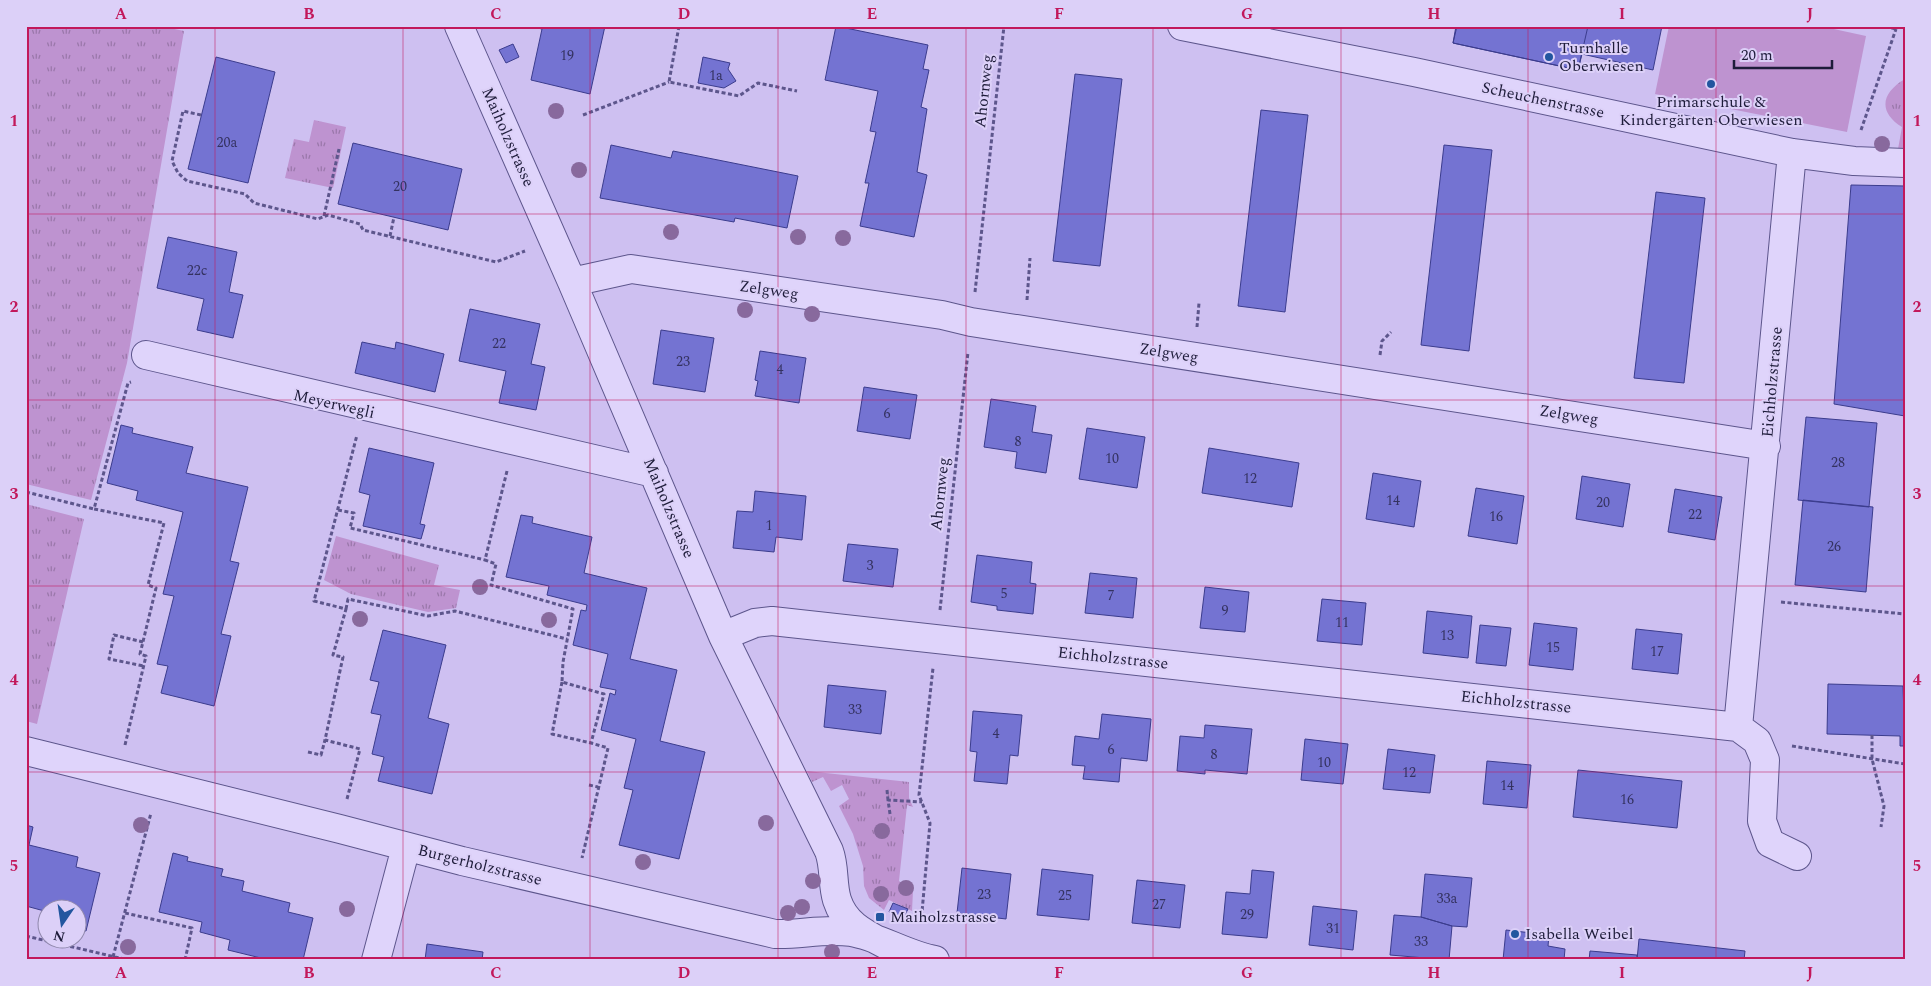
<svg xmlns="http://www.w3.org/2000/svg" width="1931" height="986" viewBox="0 0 1931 986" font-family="Spectral,serif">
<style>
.grass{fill:url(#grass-tufts)}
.pitch{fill:#be93d0}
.building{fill:#7473d2;stroke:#3b3c8d}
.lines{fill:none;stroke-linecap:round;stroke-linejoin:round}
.minor-casing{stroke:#5d568c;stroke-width:30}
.path{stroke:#5d568c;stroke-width:3;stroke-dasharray:4 2.5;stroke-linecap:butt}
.minor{stroke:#dfd4fb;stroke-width:28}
.tree{fill:#88699d}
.grid{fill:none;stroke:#c2185b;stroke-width:1;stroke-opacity:0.55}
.poi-dot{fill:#22569f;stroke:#dcd0f8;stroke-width:2}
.labels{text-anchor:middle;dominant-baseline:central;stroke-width:4;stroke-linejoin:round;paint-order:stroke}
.number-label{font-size:14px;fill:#343260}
.poi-label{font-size:16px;fill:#1e1c3a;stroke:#dcd0f8;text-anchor:start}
.street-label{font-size:16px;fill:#1e1c3a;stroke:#dcd0f8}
.neatline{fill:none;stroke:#c2185b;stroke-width:2}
.grid-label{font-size:16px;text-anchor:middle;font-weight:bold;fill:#c2185b}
</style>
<defs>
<pattern id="grass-tufts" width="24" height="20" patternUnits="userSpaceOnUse" patternTransform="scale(1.25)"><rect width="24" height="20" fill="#be93d0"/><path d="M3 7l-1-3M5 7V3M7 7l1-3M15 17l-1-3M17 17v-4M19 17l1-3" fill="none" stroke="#9a77aa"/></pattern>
</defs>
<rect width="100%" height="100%" fill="#cec0f1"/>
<path class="grass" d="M26,26H160L184,31L127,363L91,500L26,484Z
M1905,79V149H1898L1902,127C1878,112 1881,93 1905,79Z
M314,120L346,127L333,188L285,178L294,139L309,142Z
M26,504L84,519L37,724L26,721Z
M336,536L439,565L434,585L460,590L456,608L428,612L351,594L324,580Z
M807,771L909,782V798L913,807L907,805L899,881L913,891L912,911L889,900L884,910L869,898L864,886L863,866L853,834L839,806L849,799L842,785L831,791L823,777L812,782Z"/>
<path class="pitch" d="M1669,26H1820L1866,36L1847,132L1655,94Z"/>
<path class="building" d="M528,26H605L590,94L531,80L542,29Z
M836,26L928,45L923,69L929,70L921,107L927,109L917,172L927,175L914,237L860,226L869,183H865L876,132L870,131L878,91L825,80Z
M1456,26H1662L1653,70L1582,54L1578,70L1453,43Z
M1457,26H1588L1578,70L1453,43Z
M513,44L519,57L506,63L499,50Z
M216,57L275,72L248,183L188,169Z
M703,57L730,63L728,69L736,81L724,88L698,83Z
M1075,74L1122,79L1100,266L1053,261Z
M1261,110L1308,115L1285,312L1238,306Z
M353,143L462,169L448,230L338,204Z
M611,145L671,158L673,151L798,176L787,228L735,218L734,222L600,198Z
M1444,145L1492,150L1469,351L1421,345Z
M1851,185L1905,186V416L1834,404Z
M1656,192L1705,198L1684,383L1634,378Z
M168,237L237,252L229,292L243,295L233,338L197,330L204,299L157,288Z
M470,309L540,324L531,364L545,367L536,410L499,403L506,371L459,361Z
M661,330L714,338L705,392L653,384Z
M362,342L395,349L396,342L444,354L435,392L355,373Z
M760,351L806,358L799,403L755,396L758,381L755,380Z
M864,387L917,395L910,439L857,431Z
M991,399L1036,406L1032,432L1052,435L1046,473L1015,468L1017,452L984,447Z
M1806,417L1877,423L1869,507L1798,500Z
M121,425L133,428L132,433L193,447L186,473L248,487L230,561L239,563L221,634L231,636L214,706L161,693L168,666L157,664L174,596L163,594L183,512L136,500L138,491L107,483Z
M1087,428L1145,437L1137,488L1079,479Z
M369,448L434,463L420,524L425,525L421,539L363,526L370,495L359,492Z
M1209,448L1299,463L1292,507L1202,493Z
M1373,473L1421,481L1414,527L1366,519Z
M1582,476L1630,484L1623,527L1576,519Z
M1476,488L1524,496L1517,544L1468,536Z
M1675,489L1722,497L1715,540L1668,532Z
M755,491L806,496L802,540L776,537L774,552L733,548L737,511L753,512Z
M1803,500L1873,507L1866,592L1795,585Z
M521,515L533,517L532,523L592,537L584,573L647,588L630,659L677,670L660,741L705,752L679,859L619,845L633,790L624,788L636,739L601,730L610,693L615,695L616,690L600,687L608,654L573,645L581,610L586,611L587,605L547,595L549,586L506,577Z
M848,544L898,549L893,587L843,581Z
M977,555L1032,562L1030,583L1036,584L1033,614L997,610V606L971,602Z
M1090,573L1137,578L1133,618L1085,613Z
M1205,587L1249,592L1245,632L1200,628Z
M1322,599L1366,603L1362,645L1317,641Z
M1427,611L1472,616L1468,658L1423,653Z
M1534,623L1577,628L1573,670L1529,665Z
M1480,625L1511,628L1506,666L1476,663Z
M1636,629L1682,634L1678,674L1632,669Z
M383,630L446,645L428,718L449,724L432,794L378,781L384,757L372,754L381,715L371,713L379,682L370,680Z
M1828,684L1903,686L1905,746H1900V736L1827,734Z
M828,685L886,691L881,734L824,727Z
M973,711L1022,715L1018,756L1010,755L1007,784L974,781L977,752L970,751Z
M1102,714L1151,719L1147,761L1121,758L1119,782L1083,779L1085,766L1072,765L1075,736L1099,739Z
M1205,725L1252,729L1247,774L1205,770V774L1177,771L1180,736L1204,738Z
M1305,739L1348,744L1343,784L1301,780Z
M1388,749L1435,755L1430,793L1383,789Z
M1487,761L1531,765L1527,808L1483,804Z
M1578,770L1682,781L1677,828L1573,817Z
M26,825L33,827L29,845L78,857L76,867L100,873L86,931L78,929V908H48V912L26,906Z
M173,853L188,857L187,861L223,869L221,876L244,881L242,891L290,903L288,912L313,918L303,960H269L228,950L230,940L200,932L202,922L159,912Z
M962,868L1011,874L1006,919L957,913Z
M1042,869L1093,875L1089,920L1037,915Z
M1252,870L1274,872L1267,938L1222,934L1226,892L1250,894Z
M1425,874L1472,878L1467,927L1452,926L1421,917Z
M1137,880L1185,885L1180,928L1132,923Z
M893,903L908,909L903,919L889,912Z
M1313,906L1357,911L1353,950L1309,945Z
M1394,915L1421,917L1452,926L1449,960L1390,955Z
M1506,930L1549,935L1548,946L1565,949L1564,960H1503Z
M1639,939L1745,951L1744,960H1637Z
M427,944L483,952L482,960H425Z
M1590,951L1637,955V960H1589Z"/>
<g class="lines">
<defs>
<path id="minor" d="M459,26L572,282L723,636L829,851C835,867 832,884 837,900C848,935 885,939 910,960
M1182,26L1414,72L1792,153L1854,161L1905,163
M572,282L631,269L942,315L971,322L1766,446
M146,355L654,473
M723,636L755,623L772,621L1738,727
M1738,727L1792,153
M1738,727L1757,741L1765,760L1762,821L1770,843L1797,856
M26,751L340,829L462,861L775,934C800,935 825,928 851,932C880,937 906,955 935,960
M376,960L406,847"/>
</defs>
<use href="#minor" class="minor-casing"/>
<path class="path" d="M679,26L669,82L739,96L758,83L797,91
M1885,26L1896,29L1899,26
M201,115L183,111L172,161L178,173L187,181L245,194L254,203L318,219L328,215L360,224L363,230L496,262L525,251
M583,115L669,82
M1861,130L1896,29
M324,216L339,149
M390,236L394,217
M975,292L1004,26
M1027,300L1030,258
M1197,327L1199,303
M1380,355L1382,341L1391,332
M507,471L485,560L496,564L491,585L573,609L563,662L562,682L604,694L591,743L608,748L582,858
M26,492L94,509
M338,510L354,513L350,528L485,560
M1781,602L1905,614
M346,609L348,599L428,616L455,611L567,639
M940,610L968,352
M143,642L114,635L109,659L144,666
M562,682L552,734L591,743
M1872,735V759L1884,806L1881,827
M125,745L146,656L140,654L156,588L148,585L164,523L94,509L128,383L131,382
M1792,746L1905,764
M308,752L321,755L325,740
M589,785L598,787
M887,790L888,800
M347,799L360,749L325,740L343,657L333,655L346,609L314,601L357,435
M890,814L888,800L922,802
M125,913L192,928L185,960
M921,923L930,823L919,795L933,668
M26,936L128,960
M113,957L151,813"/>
<use href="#minor" class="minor"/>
</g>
<g class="tree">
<circle cx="556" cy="111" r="8"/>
<circle cx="1882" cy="144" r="8"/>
<circle cx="579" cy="170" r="8"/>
<circle cx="671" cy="232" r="8"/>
<circle cx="798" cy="237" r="8"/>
<circle cx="843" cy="238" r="8"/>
<circle cx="745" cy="310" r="8"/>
<circle cx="812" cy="314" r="8"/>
<circle cx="480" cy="587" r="8"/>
<circle cx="360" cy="619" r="8"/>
<circle cx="549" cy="620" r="8"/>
<circle cx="766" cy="823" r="8"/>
<circle cx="141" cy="825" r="8"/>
<circle cx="882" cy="831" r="8"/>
<circle cx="643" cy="862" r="8"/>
<circle cx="813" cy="881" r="8"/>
<circle cx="906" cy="888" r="8"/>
<circle cx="881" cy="894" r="8"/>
<circle cx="802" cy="907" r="8"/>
<circle cx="347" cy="909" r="8"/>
<circle cx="788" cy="913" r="8"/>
<circle cx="128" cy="947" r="8"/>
<circle cx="832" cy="952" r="8"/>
</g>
<path class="grid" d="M215,26V960M403,26V960M590,26V960M778,26V960M966,26V960M1153,26V960M1341,26V960M1528,26V960M1716,26V960M26,214H1905M26,400H1905M26,586H1905M26,772H1905"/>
<g class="poi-dot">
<circle cx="1549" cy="57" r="5"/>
<circle cx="1711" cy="84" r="5"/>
<rect x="875" y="912" width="10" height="10" rx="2.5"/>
<circle cx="1515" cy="934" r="5"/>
</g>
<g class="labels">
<g class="number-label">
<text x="567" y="55">19</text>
<text x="716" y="75">1a</text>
<text x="227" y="142">20a</text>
<text x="400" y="186">20</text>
<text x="197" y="270">22c</text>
<text x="499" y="343">22</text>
<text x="683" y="361">23</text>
<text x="780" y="369">4</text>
<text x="887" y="413">6</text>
<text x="1018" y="441">8</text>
<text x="1112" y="458">10</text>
<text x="1838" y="462">28</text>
<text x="1250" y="478">12</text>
<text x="1393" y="500">14</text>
<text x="1603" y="502">20</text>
<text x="1695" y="514">22</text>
<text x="1496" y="516">16</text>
<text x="769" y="525">1</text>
<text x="1834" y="546">26</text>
<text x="870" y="565">3</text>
<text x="1004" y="593">5</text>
<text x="1111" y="595">7</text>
<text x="1225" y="610">9</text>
<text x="1342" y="622">11</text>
<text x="1447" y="635">13</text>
<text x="1553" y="647">15</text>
<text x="1657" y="651">17</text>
<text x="855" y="709">33</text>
<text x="996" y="733">4</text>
<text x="1111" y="749">6</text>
<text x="1214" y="754">8</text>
<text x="1324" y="762">10</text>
<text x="1409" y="772">12</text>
<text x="1507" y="785">14</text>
<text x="1627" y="799">16</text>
<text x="984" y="894">23</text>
<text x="1065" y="895">25</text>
<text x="1447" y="898">33a</text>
<text x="1159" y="904">27</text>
<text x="1247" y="914">29</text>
<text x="1333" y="928">31</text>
<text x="1421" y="941">33</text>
</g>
<g class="poi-label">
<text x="1559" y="48">Turnhalle<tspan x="1559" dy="18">Oberwiesen</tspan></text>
<text x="1711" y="102" text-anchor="middle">Primarschule &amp;<tspan x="1711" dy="18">Kindergärten Oberwiesen</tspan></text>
<text x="890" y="917">Maiholzstrasse</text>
<text x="1525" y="934">Isabella Weibel</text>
</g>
<g class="street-label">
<text transform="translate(984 91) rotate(-84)">Ahornweg</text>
<text transform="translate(1543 100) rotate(12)">Scheuchenstrasse</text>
<text transform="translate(508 137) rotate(66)">Maiholzstrasse</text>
<text transform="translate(769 290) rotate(8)">Zelgweg</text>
<text transform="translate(1169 353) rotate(9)">Zelgweg</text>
<text transform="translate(1772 382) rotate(-85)">Eichholzstrasse</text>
<text transform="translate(334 404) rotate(13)">Meyerwegli</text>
<text transform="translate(1569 415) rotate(9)">Zelgweg</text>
<text transform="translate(940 494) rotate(-84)">Ahornweg</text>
<text transform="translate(669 508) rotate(67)">Maiholzstrasse</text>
<text transform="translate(1113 658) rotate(6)">Eichholzstrasse</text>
<text transform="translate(1516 702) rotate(6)">Eichholzstrasse</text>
<text transform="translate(480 865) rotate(14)">Burgerholzstrasse</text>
</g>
</g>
<rect width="1931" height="986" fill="none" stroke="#dcd0f8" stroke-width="55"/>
<g transform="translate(62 924) rotate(193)"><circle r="24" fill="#dcd0f8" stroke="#9088ac"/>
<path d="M0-4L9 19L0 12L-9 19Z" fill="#22569f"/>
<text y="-8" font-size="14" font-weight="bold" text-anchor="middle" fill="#1e1c3a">N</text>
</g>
<path d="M1734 60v8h98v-8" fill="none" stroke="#1e1c3a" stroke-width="2.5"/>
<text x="1741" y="60" font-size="15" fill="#1e1c3a" stroke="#dcd0f8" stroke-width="4" paint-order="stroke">20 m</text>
<rect x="28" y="28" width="1876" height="930" class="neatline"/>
<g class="grid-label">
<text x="121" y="19">A</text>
<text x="309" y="19">B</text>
<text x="496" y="19">C</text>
<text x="684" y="19">D</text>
<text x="872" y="19">E</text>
<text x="1059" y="19">F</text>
<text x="1247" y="19">G</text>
<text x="1434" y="19">H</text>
<text x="1622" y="19">I</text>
<text x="1810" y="19">J</text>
<text x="14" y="126">1</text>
<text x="1917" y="126">1</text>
<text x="14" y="312">2</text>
<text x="1917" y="312">2</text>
<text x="14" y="499">3</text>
<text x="1917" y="499">3</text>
<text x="14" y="685">4</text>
<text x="1917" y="685">4</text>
<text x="14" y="871">5</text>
<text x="1917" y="871">5</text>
<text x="121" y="978">A</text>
<text x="309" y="978">B</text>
<text x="496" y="978">C</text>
<text x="684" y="978">D</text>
<text x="872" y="978">E</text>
<text x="1059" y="978">F</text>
<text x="1247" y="978">G</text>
<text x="1434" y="978">H</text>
<text x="1622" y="978">I</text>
<text x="1810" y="978">J</text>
</g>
</svg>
